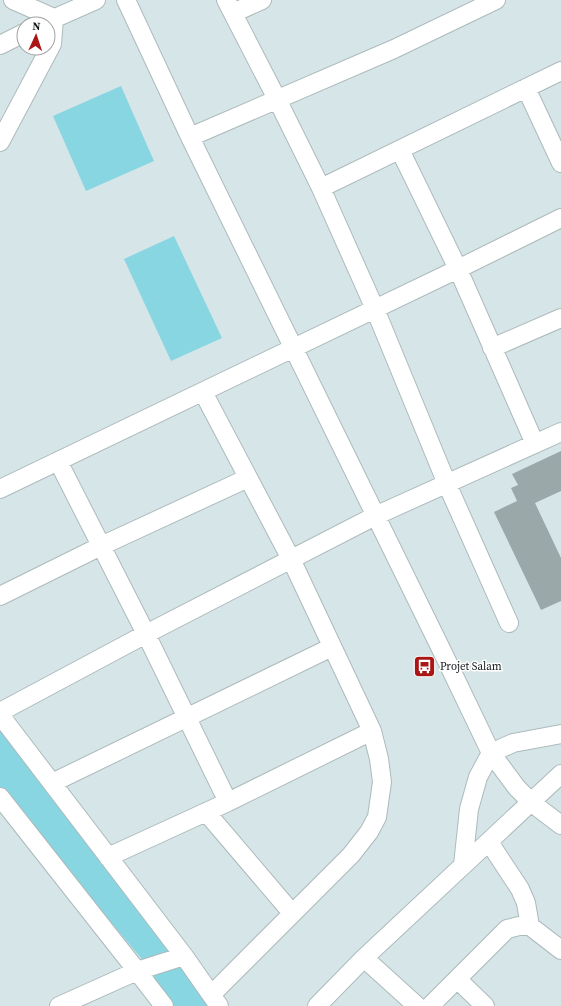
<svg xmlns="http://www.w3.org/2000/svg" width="561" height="1006" viewBox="0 0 561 1006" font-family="'Source Serif 4',serif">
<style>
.green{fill:#88d6e2}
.building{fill:#9ba8aa}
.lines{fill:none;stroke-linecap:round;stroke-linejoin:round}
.minor-casing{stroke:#acbabc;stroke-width:20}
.minor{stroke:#fff;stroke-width:18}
.labels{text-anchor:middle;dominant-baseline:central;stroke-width:3;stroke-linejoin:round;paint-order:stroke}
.poi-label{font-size:11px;fill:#101516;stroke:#fff;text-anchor:start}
</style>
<rect width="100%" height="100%" fill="#d6e5e7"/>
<path class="green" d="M121,86L154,161L86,191L53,116Z
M174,236L222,338L171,361L124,259Z
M0,723L225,1006H171L146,964L0,791Z"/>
<path class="building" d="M561,451V491L535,503L561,558V601L541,610L494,512L517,501L511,488L518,485L512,474Z"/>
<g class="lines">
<defs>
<path id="minor" d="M126,0L190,137L444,655L491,753L517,788L532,803L561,825
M226,0L277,99L321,188L375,309L447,484L509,623
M233,13L262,0
M44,23L96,0
M0,45L24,33
M526,88L561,163
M190,137L394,49L496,0
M0,142L52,44L54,18L13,0
M400,150L458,269L535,444
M321,188L561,71
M492,348L561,318
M203,392L291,559L372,731L379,759L382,782L377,817L369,832L351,855L211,995
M58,461L146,634L228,802
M0,489L458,269L561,218
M0,596L101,546L248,478
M0,712L146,634L375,516L561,432
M0,715L184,956L219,1006
M52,783L332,647
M0,797L137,971L164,1006
M206,812L292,913
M489,842L520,889L526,903L530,926
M108,857L228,802L372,731
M463,865L469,809L478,777L491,753L513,743L561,734
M364,958L417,1006
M457,979L485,1006
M59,1006L137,971L184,956
M317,1006L364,958L561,774
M430,1006L507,929L519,926H530L561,950"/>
</defs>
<use href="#minor" class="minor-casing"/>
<use href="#minor" class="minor"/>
</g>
<defs>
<symbol id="bus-square" viewBox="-11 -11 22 22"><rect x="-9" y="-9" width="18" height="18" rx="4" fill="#a91615" stroke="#fff"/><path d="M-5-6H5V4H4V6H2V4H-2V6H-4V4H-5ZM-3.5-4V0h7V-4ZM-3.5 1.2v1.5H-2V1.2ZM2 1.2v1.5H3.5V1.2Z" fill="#fff"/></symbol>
</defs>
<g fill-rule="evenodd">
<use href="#bus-square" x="412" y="654" width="25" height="25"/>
</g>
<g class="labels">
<g class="poi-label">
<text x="440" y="666">Projet Salam</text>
</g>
</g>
<g transform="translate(36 36) rotate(3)"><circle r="19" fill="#ffffff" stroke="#9fa1a2"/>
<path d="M0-3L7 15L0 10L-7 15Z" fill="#a91615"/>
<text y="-6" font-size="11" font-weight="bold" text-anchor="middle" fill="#101516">N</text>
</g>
</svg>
